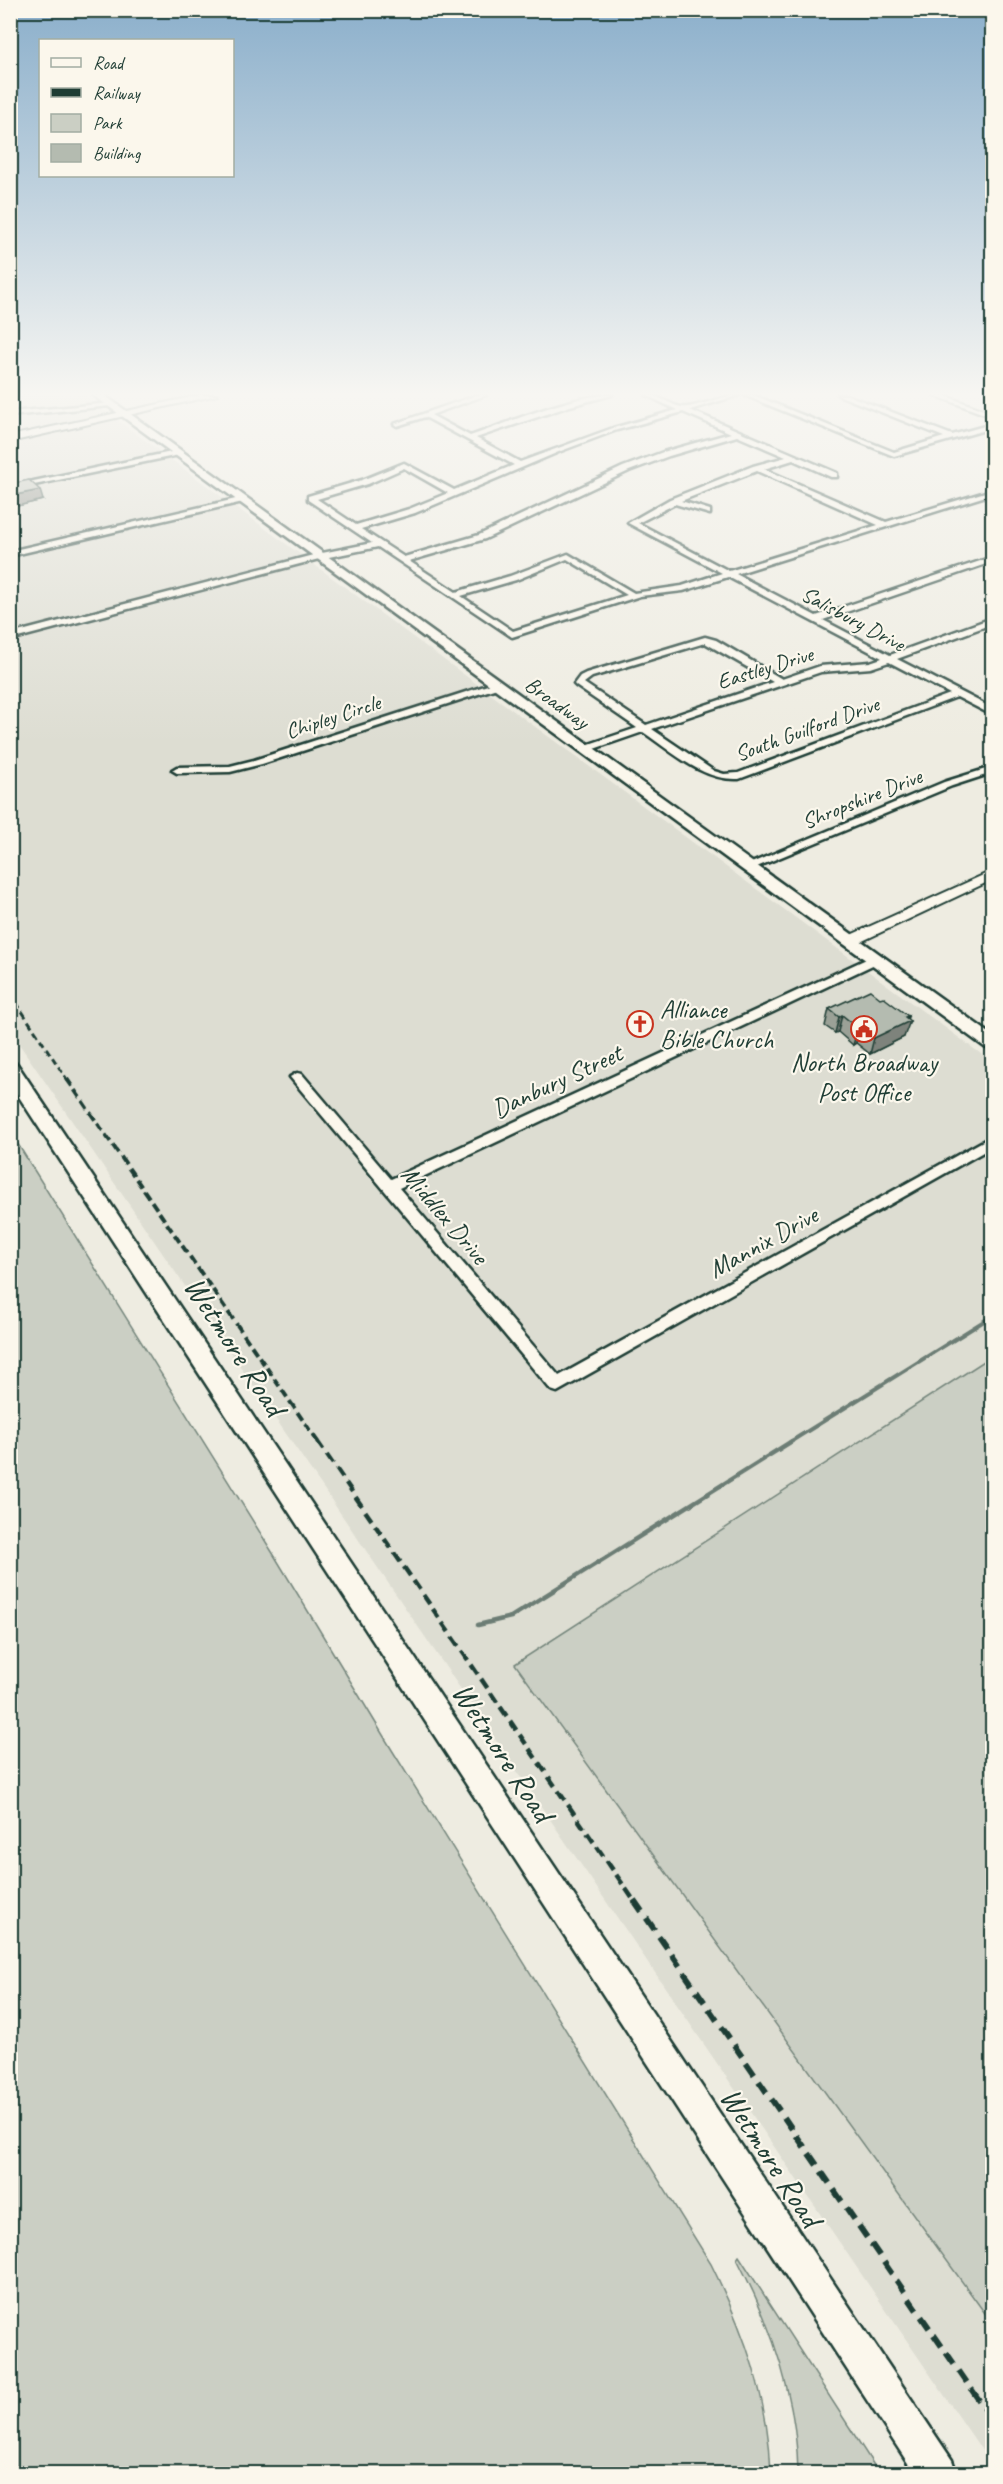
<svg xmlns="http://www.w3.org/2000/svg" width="1003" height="2484" viewBox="0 0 1003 2484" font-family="Caveat,sans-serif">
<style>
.built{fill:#ddddd2}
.green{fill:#cbcfc4;stroke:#75867c;stroke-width:1.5}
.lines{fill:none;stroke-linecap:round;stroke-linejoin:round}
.stream-far1{stroke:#6c7d74;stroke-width:4}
.stream{stroke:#6c7d74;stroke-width:4.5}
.minor-casing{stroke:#1f3d34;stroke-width:5}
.tertiary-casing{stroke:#1f3d34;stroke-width:4}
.secondary-casing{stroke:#1f3d34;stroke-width:5}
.minor{fill:#fbf7ec;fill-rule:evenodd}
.tertiary{fill:#fbf7ec;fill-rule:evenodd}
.secondary{fill:#fbf7ec;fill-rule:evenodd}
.rail-far3{stroke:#1f3d34;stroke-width:3;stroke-dasharray:7 4;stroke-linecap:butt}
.rail-far2{stroke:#1f3d34;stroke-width:4;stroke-dasharray:9 4.5;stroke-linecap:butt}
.rail-far1{stroke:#1f3d34;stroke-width:4.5;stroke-dasharray:11 6;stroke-linecap:butt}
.rail{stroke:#1f3d34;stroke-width:6;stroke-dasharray:14 8;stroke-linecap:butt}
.wall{fill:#9ba197;stroke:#1f3d34;stroke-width:1.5}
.shaded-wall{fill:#7e837b;stroke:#1f3d34;stroke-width:1.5}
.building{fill:#b4bbb0;stroke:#1f3d34;stroke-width:1.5}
.labels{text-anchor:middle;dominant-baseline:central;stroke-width:4.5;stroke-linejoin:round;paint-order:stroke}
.far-street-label{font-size:22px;fill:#1f3d34;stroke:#fbf7ec}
.poi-label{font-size:26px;fill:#1f3d34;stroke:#fbf7ec;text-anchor:start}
.street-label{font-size:26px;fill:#1f3d34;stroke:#fbf7ec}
.near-street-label{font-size:32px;fill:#1f3d34;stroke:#fbf7ec}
</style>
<rect width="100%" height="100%" fill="#eeece1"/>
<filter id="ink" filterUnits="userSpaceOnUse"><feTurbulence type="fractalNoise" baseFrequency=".0167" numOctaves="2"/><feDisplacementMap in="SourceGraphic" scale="12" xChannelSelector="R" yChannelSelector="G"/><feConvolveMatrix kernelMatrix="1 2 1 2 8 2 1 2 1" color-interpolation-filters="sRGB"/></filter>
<g filter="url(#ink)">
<path class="built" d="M10,395H83L992,1062V1356L516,1664L992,2323V2465L11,1032Z"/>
<path class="green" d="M11,1133L274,1555L392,1750L711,2264C744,2331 769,2399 771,2473H11Z
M992,1356V2323L515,1664Z
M739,2256L879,2473H798C797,2399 771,2324 737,2259Z"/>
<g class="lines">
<path class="stream-far1" d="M790,1442L992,1316"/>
<path class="stream" d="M478,1625L511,1617L792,1441"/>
<defs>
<path id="minor" d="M477,395H486L431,415L470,436C511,422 571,395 612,395L570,406L476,438L520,462L613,428L677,410L646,395C660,395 669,405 682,407C694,409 723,395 739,395L690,410L837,473V477H831L793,460L764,469L886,522L992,490V494L736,574L816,616L992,557V562L823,620L890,655L992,618V624L897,659L992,708V715L957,697L739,779C702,781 673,752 643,732L588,751H580V747L637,728L576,686L574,684L580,676L586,673L705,637L716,640L782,679L820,666L870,662L882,658L728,577L683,591L640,596L512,637L378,547L319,559L10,640V634L317,554L372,543L308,500V496L362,480L404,463L454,490L514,465L425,417L397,426L394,424ZM683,412L731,433L663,452L623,467L479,535L404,557L361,529L415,513L561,451L617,430ZM737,436L786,457L753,466L670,499L628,523L722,573L682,586L634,593L568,554L510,576L456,592L409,561L485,539L629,471L669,456ZM404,468L448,493L409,509L356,525L317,499L368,484ZM757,471L878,525L729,571L638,523L675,504L710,514V510L681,501ZM567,559L627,595L513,631L461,596L516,580ZM705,643L773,682L646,725L584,683L592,677ZM889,662L950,694L738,773L724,774L714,771L652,729L821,672L871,668Z
M744,395H753L894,452L944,437L838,395H847L952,435L992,424V428L894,456Z
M934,395H943L992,413V417Z
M112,403L110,406L10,416V412Z
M176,451L179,455L10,490V486Z
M240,498L244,500L243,502L10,556V551Z
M497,682L502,685L500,687L262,764L230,772L177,773L172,770L177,767L230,766L254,760Z
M992,767V773L952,786L752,869L748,870L742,867L944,782Z
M875,955L881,959L879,962L399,1188L559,1376L992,1136V1147L557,1392L551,1390L290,1077L297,1073L302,1074L391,1179Z"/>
<path id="tertiary" d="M201,395H217L10,442V436Z
M992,871V880L856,944H844L842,941L844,938Z"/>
<path id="secondary" d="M93,395H104L992,1035V1050L986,1048Z
M10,1062L17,1064L952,2460L957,2474H915L10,1083Z"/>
</defs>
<use href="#minor" class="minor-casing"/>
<use href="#tertiary" class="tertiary-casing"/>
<use href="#secondary" class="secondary-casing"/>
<use href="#minor" class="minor"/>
<use href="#tertiary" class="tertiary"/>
<use href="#secondary" class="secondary"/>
<path class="rail-far3" d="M10,993L68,1081"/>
<path class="rail-far2" d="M67,1079L318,1442"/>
<path class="rail-far1" d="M317,1441L635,1902"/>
<path class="rail" d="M634,1900L992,2419"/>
</g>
<path class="wall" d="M10,484L43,500L13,507L10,504Z
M880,998L908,1016L904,1037L870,1054L856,1043L853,1045L838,1032L835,1033L825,1026L829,1009Z"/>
<path class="shaded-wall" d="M40,490L43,500L13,507L11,496Z
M842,1015L838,1032L835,1033L839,1017Z
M908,1016L906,1022L910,1021L904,1037L870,1054L874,1038Z
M860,1027L856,1043L853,1045L858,1028Z"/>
<path class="building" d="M29,480L40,490L10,496V484Z
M870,990L880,998L883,997L908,1016L905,1017L910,1021L874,1038L860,1027L858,1028L842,1015L839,1017L829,1009Z"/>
</g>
<linearGradient id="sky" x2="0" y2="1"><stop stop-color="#8bafcb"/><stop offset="0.53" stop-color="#f7f6f2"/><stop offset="1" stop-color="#f7f6f2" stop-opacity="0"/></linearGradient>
<rect width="1003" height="743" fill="url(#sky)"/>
<defs>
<symbol id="church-ring" viewBox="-11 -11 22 22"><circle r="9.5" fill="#fbf7ec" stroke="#c8321e" stroke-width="1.5"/><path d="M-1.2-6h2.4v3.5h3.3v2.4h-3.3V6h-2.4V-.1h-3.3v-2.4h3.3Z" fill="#c8321e"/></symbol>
<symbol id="civic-ring" viewBox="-11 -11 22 22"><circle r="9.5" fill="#fbf7ec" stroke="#c8321e" stroke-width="1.5"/><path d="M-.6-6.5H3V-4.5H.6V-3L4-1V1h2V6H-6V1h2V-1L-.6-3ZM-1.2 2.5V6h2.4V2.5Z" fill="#c8321e"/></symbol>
</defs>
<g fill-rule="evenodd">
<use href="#church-ring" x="625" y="1009" width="30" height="30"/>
<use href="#civic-ring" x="849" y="1014" width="30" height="30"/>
</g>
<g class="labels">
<g class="far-street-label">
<text transform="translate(853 619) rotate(28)">Salisbury Drive</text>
<text transform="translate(765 668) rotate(-17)">Eastley Drive</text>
<text transform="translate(557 703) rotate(36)">Broadway</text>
<text transform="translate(333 717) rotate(-18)">Chipley Circle</text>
<text transform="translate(807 729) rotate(-20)">South Guilford Drive</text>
<text transform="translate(862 799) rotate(-22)">Shropshire Drive</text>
</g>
<g class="poi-label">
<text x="660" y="1009">Alliance<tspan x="660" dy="30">Bible Church</tspan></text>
<text x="864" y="1062" text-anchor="middle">North Broadway<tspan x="864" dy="30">Post Office</tspan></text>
</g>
<g class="street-label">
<text transform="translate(557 1081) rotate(-25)">Danbury Street</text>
<text transform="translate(445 1215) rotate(50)">Middlex Drive</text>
<text transform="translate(763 1242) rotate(-29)">Mannix Drive</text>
</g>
<g class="near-street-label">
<text transform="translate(235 1346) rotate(57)">Wetmore Road</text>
<text transform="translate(503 1752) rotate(57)">Wetmore Road</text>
<text transform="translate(771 2157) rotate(57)">Wetmore Road</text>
</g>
</g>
<rect width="1003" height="2484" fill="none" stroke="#fbf7ec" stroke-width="36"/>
<rect x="18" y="18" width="967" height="2448" fill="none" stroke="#1f3d34" stroke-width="2" filter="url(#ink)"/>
<rect x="39" y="39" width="195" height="138" fill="#fbf7ec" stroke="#a3ada2" stroke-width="1.5"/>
<rect x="51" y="58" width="30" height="9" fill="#fbf7ec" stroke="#a3ada2" stroke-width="1.5"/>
<text x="93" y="69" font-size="18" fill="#1f3d34">Road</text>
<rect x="51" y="88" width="30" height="9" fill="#1f3d34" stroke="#a3ada2" stroke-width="1.5"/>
<text x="93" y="99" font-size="18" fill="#1f3d34">Railway</text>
<rect x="51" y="114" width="30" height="18" fill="#cbcfc4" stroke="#a3ada2" stroke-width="1.5"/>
<text x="93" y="129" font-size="18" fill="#1f3d34">Park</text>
<rect x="51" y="144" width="30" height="18" fill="#b4bbb0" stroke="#a3ada2" stroke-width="1.5"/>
<text x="93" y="159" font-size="18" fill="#1f3d34">Building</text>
</svg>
